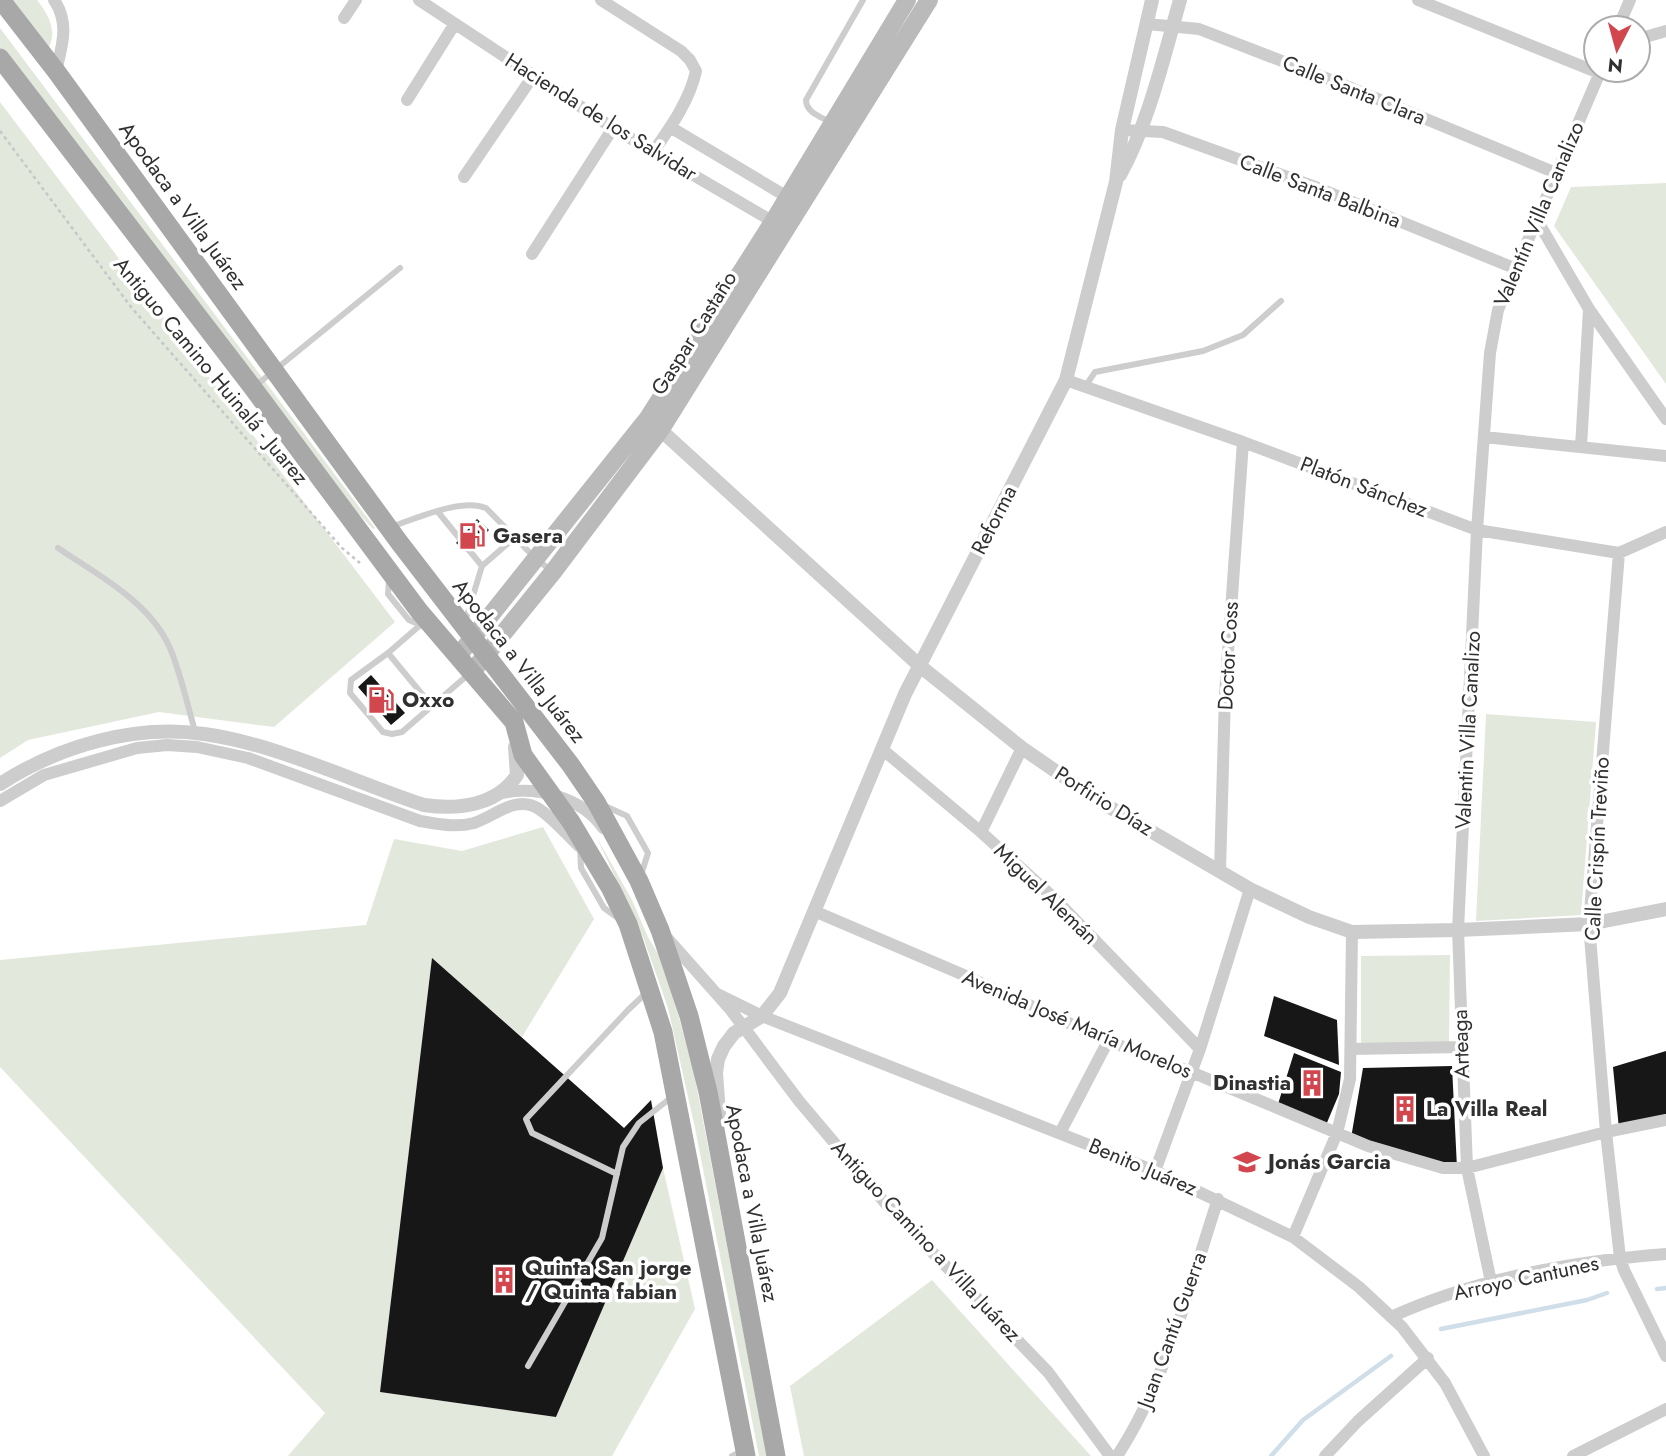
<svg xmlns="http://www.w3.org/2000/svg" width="1666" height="1456" viewBox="0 0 1666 1456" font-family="Jost,sans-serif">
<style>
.green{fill:#e3e8dd}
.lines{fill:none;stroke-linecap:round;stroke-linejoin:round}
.stream{stroke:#cfdee9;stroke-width:4.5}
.building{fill:#171717}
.path{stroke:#c7c7c7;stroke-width:2.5;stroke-dasharray:3.5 3.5;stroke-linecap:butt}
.service{stroke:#cdcdcd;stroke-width:6}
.minor{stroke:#cdcdcd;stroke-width:12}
.tertiary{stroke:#cdcdcd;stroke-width:14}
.secondary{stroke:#bababa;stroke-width:18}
.primary{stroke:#a8a8a8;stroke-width:19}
.labels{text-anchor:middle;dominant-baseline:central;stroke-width:7;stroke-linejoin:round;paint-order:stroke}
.street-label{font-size:21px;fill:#303030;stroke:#fff}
.poi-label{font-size:21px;font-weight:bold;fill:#303030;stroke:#fff;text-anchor:start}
</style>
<rect width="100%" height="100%" fill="#fff"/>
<path class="green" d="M9,0H37C48,14 59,32 47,50Z
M0,28L375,528L373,529L352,507L168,270L0,47Z
M0,102L395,622L274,727L159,712L28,740L0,758Z
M1666,183V384L1554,226L1571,187Z
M1486,714L1596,722L1581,915L1476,921Z
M543,827L594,919L522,1037L432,959L380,1392L556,1417L663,1168L695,1309L612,1456H288L325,1413L0,1067V960L366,925L394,839L462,851Z
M596,836L632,900L648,937L664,964L693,1068L767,1456H759L695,1128L668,1008L643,937Z
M1450,955L1449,1043H1361V956Z
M932,1280L1091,1456H804L790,1386Z"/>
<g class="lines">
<path class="stream" d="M1657,1289L1666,1288
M1441,1329L1587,1300L1607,1293
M1271,1456L1303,1420L1391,1356"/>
</g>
<path class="building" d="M477,519L489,530L468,553L456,543Z
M371,675L405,713L391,725L358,687Z
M432,958L624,1128L651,1100L663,1168L556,1417L380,1392Z
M1274,996L1337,1020L1339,1065L1264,1036Z
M1666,1051V1118L1619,1129L1613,1067Z
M1294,1053L1341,1072L1339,1094L1326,1125L1278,1104Z
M1452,1066L1457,1168L1351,1138L1363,1068Z"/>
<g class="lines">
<path class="path" d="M0,131L131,307L342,548L360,563"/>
<path class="service" d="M832,123C822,117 806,113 806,100L863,0
M254,387L400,268
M1085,387L1095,372L1203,351L1243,335L1281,301
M438,512L482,566L465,622
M393,526C418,518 461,498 486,508L536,559L552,571
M58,548C98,575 150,602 170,648C181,674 187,704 195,731
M482,566L515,537
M389,580L388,594L409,620L423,626
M425,621L388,653L351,680L350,693L383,732L392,734L402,732L470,673
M388,653L431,705
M605,806L627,816L648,853L641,875
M580,848L581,868L604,908L618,918
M617,1174L532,1133L526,1119L628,1010L646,993
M528,1366L602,1238L623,1147L639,1123L673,1096
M732,1456L743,1451"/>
<path class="minor" d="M54,0C70,23 62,46 56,71
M419,0L613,128L777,224
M601,0L681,51L690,60L696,71C690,100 670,128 653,152
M1418,0L1599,73
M344,18L356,0
M1147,24L1199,29L1344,85L1556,173
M1618,28L1630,0
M1638,39L1666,31
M407,100L454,25
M670,127L794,201
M1122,130L1163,132L1318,188L1514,268
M464,177L533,76
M1537,220L1589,309L1666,419
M532,254L613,128
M1066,380L1243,442L1477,530L1619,553L1666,532
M1484,437L1666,456
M1581,447L1589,309
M1619,553L1589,924L1606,1132L1620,1258L1624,1270L1666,1356
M882,749L981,832L1055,899L1200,1049
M502,793C536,786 582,797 603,828
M0,801L44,775L137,748L167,745L197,747L248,758L420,821C439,824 455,828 474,823C495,816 517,794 539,809C554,819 566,834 579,846
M981,832L1022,748
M1220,871L1225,694L1243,442
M814,911L959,973L1108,1041L1191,1072L1368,1146L1443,1168H1467L1606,1132L1666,1120
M667,938L730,1009L799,1101L886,1204L1048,1372L1110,1456
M717,994L762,1016L1155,1171L1293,1237L1359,1287L1402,1327L1445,1383L1484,1456
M1351,1049L1461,1047
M1060,1133L1108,1041
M1155,1171L1200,1049L1250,889
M1293,1237L1337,1133L1350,1079L1352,932
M1491,1282L1467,1168L1458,930L1477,530L1490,353L1498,310L1601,70
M1391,1317C1474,1279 1575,1261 1666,1254
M1117,1456C1166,1382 1190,1284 1218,1199
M1325,1456L1358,1421L1428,1358
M1573,1456L1666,1409"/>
<path class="tertiary" d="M1120,175C1148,125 1164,56 1180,0
M654,424L920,666L1022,748L1099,801L1250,889L1309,917L1352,932L1458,930L1589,924L1666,909
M0,784C59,746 134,724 204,734C277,744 354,782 424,805C457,810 497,806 517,775L515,747
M719,1113L716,1073L718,1059L724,1046L734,1033L762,1016L780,993L905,694L1066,380L1116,182L1122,130L1152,0"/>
<path class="secondary" d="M458,656L648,418L773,222L907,0
M472,672L553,572L661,429L929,0"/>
<path class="primary" d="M1,0L56,71L399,542L570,764L596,802L639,881L660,930L689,1016L708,1092L776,1456
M0,58L253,388L419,611L514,722L523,755L571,822L611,889L628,924L663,1032L746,1456"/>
</g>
<defs>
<symbol id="fuel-bare" viewBox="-9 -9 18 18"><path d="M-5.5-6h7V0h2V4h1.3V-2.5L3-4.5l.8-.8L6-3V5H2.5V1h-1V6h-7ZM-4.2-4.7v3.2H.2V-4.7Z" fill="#d2474e" stroke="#fff" stroke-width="2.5" paint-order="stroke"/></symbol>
<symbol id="building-bare" viewBox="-9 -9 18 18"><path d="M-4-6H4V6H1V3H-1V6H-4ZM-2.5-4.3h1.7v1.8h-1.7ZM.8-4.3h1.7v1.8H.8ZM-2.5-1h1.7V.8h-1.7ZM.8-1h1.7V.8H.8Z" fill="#d2474e" stroke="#fff" stroke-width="2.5" paint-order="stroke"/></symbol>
<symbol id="school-bare" viewBox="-9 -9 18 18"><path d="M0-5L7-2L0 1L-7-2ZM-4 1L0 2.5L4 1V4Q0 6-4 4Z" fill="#d2474e" stroke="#fff" stroke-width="2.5" paint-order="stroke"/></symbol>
</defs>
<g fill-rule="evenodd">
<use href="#fuel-bare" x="453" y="517" width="38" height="38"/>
<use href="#fuel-bare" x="362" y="681" width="38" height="38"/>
<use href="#building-bare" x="1293" y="1064" width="38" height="38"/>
<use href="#building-bare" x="1386" y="1090" width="38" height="38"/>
<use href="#school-bare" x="1228" y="1143" width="38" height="38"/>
<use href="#building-bare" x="485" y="1261" width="38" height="38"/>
</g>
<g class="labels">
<g class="street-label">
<text transform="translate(1354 90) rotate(22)">Calle Santa Clara</text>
<text transform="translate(601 117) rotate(32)">Hacienda de los Salvidar</text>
<text transform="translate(1320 191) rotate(21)">Calle Santa Balbina</text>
<text transform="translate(183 206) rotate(54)">Apodaca a Villa Juárez</text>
<text transform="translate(1539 214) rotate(-67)">Valentín Villa Canalizo</text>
<text transform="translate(694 333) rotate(-58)">Gaspar Castaño</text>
<text transform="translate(211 371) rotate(50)">Antiguo Camino Huinalá - Juarez</text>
<text transform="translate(1364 487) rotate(21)">Platón Sánchez</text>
<text transform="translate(994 520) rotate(-63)">Reforma</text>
<text transform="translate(1228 656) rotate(-87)">Doctor Coss</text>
<text transform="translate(519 661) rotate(52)">Apodaca a Villa Juárez</text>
<text transform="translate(1468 730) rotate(-87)">Valentin Villa Canalizo</text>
<text transform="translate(1104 801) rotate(32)">Porfirio Díaz</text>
<text transform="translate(1597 849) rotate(-87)">Calle Crispín Treviño</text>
<text transform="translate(1046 894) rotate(44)">Miguel Alemán</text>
<text transform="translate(1077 1024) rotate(23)">Avenida José María Morelos</text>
<text transform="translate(1461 1044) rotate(-92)">Arteaga</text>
<text transform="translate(1143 1167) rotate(23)">Benito Juárez</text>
<text transform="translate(752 1203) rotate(79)">Apodaca a Villa Juárez</text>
<text transform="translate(926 1241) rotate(47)">Antiguo Camino a Villa Juárez</text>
<text transform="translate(1526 1278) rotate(-12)">Arroyo Cantunes</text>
<text transform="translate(1172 1330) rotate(-70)">Juan Cantú Guerra</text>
</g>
<g class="poi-label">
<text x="493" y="536">Gasera</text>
<text x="402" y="700">Oxxo</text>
<text x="1291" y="1083" text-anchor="end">Dinastia</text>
<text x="1426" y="1109">La Villa Real</text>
<text x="1268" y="1162">Jonás Garcia</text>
<text x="525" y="1268">Quinta San jorge<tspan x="525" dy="24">/ Quinta fabian</tspan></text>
</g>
</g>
<g transform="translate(1617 49) rotate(186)"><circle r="33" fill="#ffffff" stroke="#acacac" stroke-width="2"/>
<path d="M0-5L12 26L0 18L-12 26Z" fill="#d2474e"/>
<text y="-10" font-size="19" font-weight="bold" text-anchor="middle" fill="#303030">N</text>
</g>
</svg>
